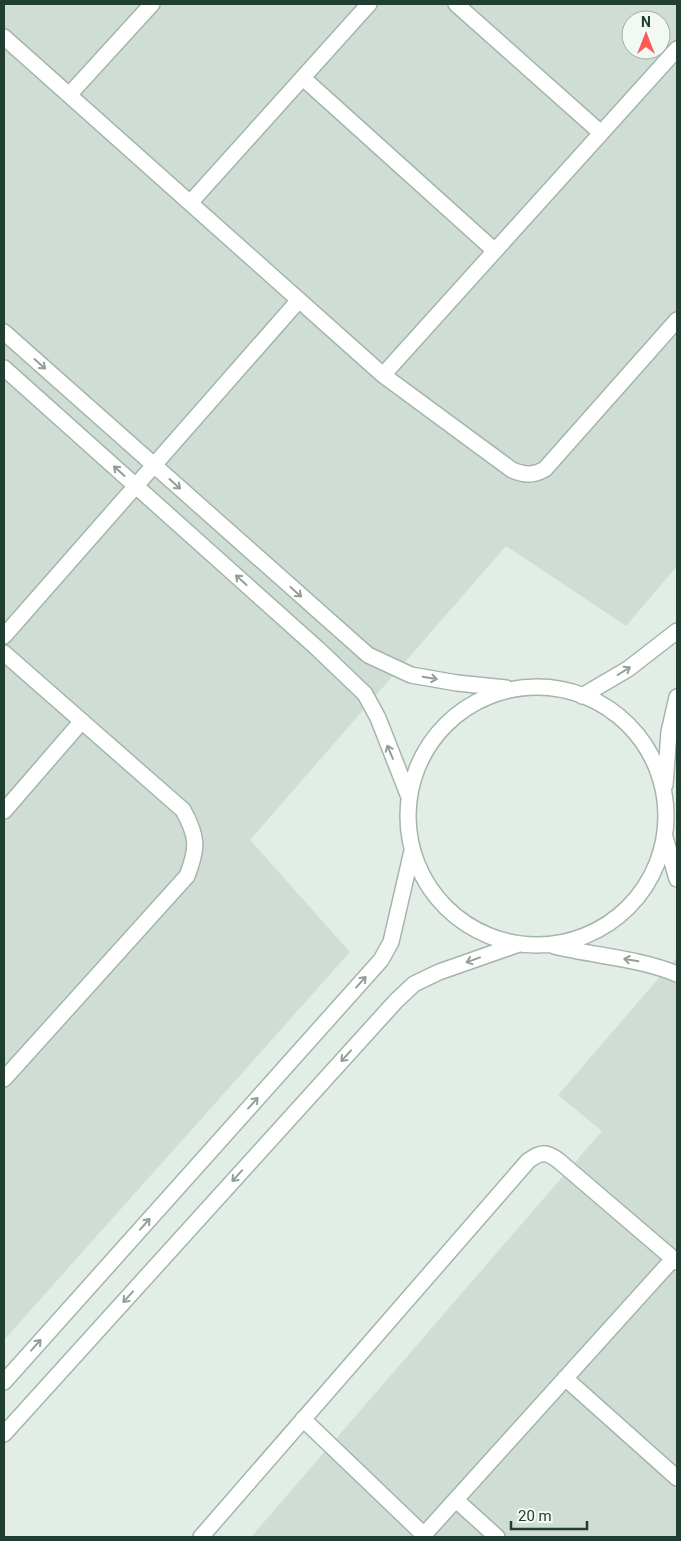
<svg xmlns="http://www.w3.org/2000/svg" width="681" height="1541" viewBox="0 0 681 1541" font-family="Roboto,sans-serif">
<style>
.built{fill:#d0ddd4;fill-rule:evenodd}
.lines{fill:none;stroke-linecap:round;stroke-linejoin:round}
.minor-casing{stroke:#a4b5ac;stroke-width:18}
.minor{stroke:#fff;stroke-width:15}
.oneway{stroke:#909f98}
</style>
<rect width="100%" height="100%" fill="#e2ede6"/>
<path class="built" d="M4,4H677V566L626,626L506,546L250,840L350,952L4,1340ZM631,20H661V50H631Z
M677,957V1537H251L602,1131L558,1095Z"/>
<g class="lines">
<defs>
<path id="minor" d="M456,4L601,133
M4,37L383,375L512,470C524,475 533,476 545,469L677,320
M303,78L495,251
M69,95L152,4
M190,203L369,4
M4,332L368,655L411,675L457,683L506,688
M4,368L318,649L365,694L378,718L409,797
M383,375L677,49
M4,636L299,300
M4,653L183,810C198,837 198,848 187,876L4,1079
M408 816a129 129 0 1 1 258 0a129 129 0 1 1-258 0Z
M582,696L628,669L677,631
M665,785L669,732L677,697
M4,811L82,721
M665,837L677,879
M554,946C595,956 638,958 677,974
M565,1378L677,1478
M4,1382L381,960L391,942L412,851
M303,1419L424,1535
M4,1434L396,1001L414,984L439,972L519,944
M456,1500L497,1537
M201,1537L528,1161C540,1152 546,1151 559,1161L677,1262
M422,1537L673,1259"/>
</defs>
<use href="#minor" class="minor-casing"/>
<use href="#minor" class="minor"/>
</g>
<defs><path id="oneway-shaft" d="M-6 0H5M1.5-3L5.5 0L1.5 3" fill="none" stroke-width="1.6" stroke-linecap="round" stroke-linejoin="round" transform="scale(1.25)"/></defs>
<g class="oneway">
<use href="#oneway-shaft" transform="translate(40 364) rotate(42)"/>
<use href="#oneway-shaft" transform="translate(119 471) rotate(-138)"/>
<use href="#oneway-shaft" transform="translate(175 484) rotate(42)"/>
<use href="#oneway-shaft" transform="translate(241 580) rotate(-138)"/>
<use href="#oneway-shaft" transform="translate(296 592) rotate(42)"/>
<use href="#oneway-shaft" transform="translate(624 671) rotate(-32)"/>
<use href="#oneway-shaft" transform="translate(430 678) rotate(10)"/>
<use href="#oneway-shaft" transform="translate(390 752) rotate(-113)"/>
<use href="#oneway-shaft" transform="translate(473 960) rotate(160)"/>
<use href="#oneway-shaft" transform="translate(631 960) rotate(-171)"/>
<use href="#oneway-shaft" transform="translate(361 982) rotate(-48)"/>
<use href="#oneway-shaft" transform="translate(346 1056) rotate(132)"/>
<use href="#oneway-shaft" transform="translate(253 1103) rotate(-48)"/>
<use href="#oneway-shaft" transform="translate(237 1176) rotate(132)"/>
<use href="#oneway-shaft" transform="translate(145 1224) rotate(-48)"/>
<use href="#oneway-shaft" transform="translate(128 1297) rotate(132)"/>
<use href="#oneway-shaft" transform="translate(36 1345) rotate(-48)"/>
</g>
<rect width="681" height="1541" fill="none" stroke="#213f31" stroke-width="10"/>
<g transform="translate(646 35)"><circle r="24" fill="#f2f9f4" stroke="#9eafa6"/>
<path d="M0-4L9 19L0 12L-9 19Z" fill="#f95d53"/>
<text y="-8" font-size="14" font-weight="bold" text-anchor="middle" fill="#213f31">N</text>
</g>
<path d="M511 1521v8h76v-8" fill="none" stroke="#213f31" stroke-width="2.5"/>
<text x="518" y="1521" font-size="15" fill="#213f31" stroke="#f2f9f4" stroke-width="4" paint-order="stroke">20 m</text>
</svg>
